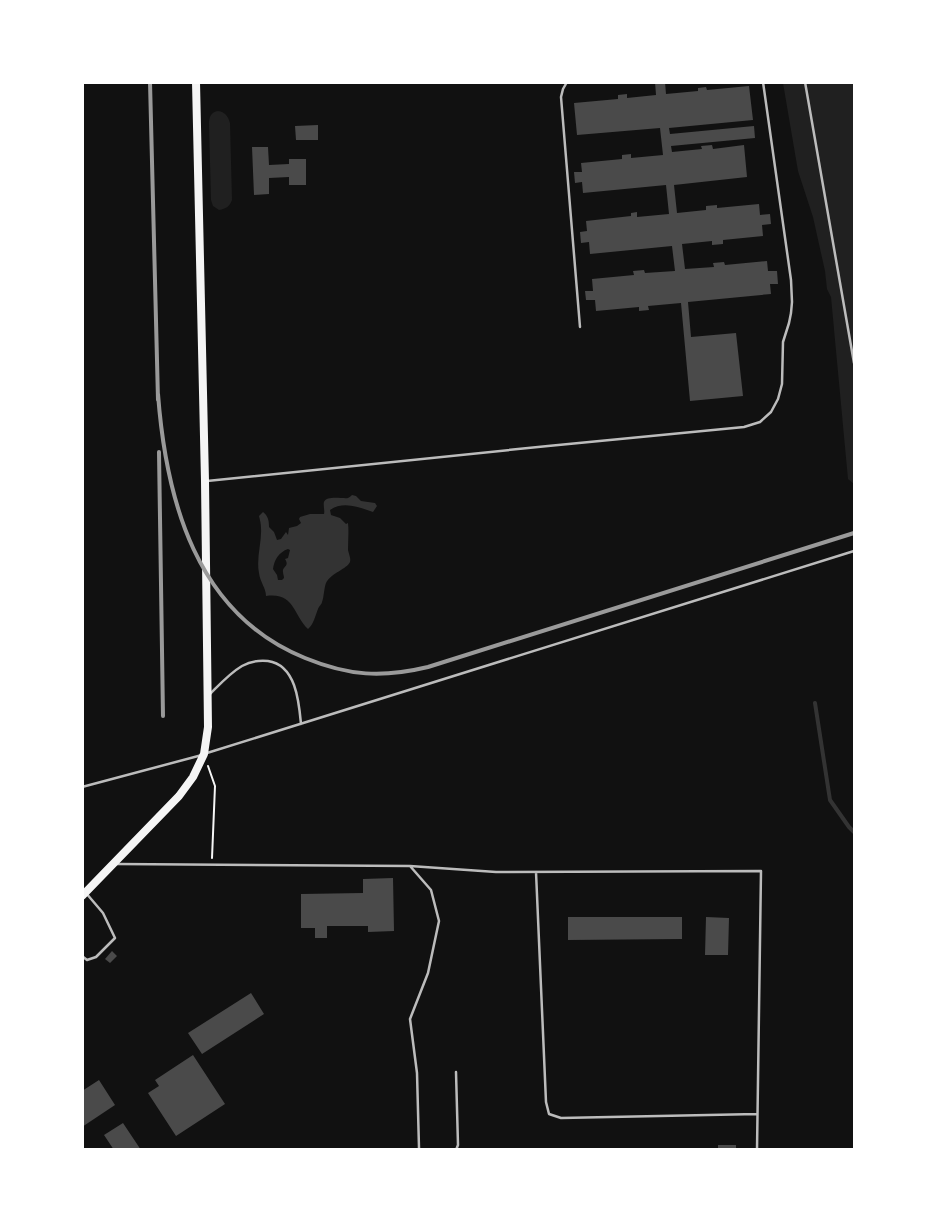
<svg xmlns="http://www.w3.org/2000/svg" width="937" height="1232" viewBox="0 0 937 1232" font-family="Ubuntu,sans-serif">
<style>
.green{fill:#202020}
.water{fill:#333;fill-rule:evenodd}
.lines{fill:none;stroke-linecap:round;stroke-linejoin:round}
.stream{stroke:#333;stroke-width:4}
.building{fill:#4a4a4a}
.path{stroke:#f5f5f5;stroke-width:2}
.service{stroke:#bcbcbc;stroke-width:2.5}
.primary{stroke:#f5f5f5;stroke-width:8}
.rail{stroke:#9a9a9a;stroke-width:4}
</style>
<rect width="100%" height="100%" fill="#111"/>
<path class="green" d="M783,83H854V484L848,479L831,297L827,289L825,271L813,217L798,171Z
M218,111C225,112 228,116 230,123L232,200C230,206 226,209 219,210L213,206L211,200L209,124C209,117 211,112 218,111Z"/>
<path class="water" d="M352,495L356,496L361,501L375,503L377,506L373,512C359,507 343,501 330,510L331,515L340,518L346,524L348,523C349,532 348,541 348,550C349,555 351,558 350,562C347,569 331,573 326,583C324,588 324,597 322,602C322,604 319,606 318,609C315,616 314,624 308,629C293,615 295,592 266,596C266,588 260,582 259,573C256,558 262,542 261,528C261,524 260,520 259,516L263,512C268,516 269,520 269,527L274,532L277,540L281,539L286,532L288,535L289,528L297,526L301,523L299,519L300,517L310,514H324C325,511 323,505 324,502C327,495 343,499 348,498C350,497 351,496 352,495ZM288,549L290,550L288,558L285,559C290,567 282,566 283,572C283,574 284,576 284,578L282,580H278L277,575L273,569C274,560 279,552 288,549Z"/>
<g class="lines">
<path class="stream" d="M815,703L830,800L849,827L854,832"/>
</g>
<path class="building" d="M655,82H665L666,94L698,91V88L706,87L707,90L749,86L753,120L669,128L670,134L754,126L755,138L671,146L672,152L702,149L701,146L712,145L713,149L744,145L747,177L674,185L677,213L706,210V206L717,205V208L759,204L760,215L770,214L771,224L762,225L763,236L723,240V244L712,245V241L682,244L685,269L714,267L713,263L724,262L725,265L767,261L768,271H777L778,284H770L771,294L688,302L691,337L736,333L743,396L690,401L681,303L648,306L649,310L639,311V307L596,311L595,300H586L585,291H593L592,279L634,275L633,271L644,270L645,273L675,271L672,246L590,254L589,242L581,243L580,232L587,231L586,221L631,216V213L637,212V217L669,214L666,185L583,193L582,182L575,183L574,172H582L581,163L622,159V155L631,154V158L663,155L660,128L577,135L574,103L618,99V95L627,94V98L656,95Z
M318,125V140H296L295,126Z
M252,147H268L269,165L289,164V159H306V185H289V177L269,178V194L254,195Z
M393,878L394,931L368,932V926H327V938H315V928H301V894L363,893V879Z
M568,917H682V939L568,940Z
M706,917L729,918L728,955H705Z
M112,951L117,956L110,963L105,959Z
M251,993L264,1014L202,1054L188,1033Z
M193,1055L225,1104L176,1136L148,1093L159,1086L155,1080Z
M99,1080L115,1105L82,1127V1091Z
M123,1123L141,1150H114L104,1135Z
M718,1145H736V1150H718Z"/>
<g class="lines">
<path class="path" d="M208,766L215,786L212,858"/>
<path class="service" d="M567,82L563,89L561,97L580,327
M805,82L854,363
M207,481L548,446L744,427L760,422L771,412L778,399L782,384L783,342L789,323L791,313L792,302L791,280L763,82
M210,694C220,684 230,673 242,666C251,661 258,660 268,661C296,665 299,702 301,724
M207,753L854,551
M82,787L202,755
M116,864L410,866L496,872L761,871L757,1150
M410,866L431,890L439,921L428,973L410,1019L417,1073L419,1148L420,1150
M536,872L546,1102L549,1114L561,1118L757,1114
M82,956L87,960L96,957L115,938L103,913L86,893
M456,1072L458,1145L456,1150"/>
<path class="primary" d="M82,896L179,796L193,777L204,754L208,727L205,481L196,82"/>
<path class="rail" d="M150,82L158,400
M158,394C166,500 196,614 305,658C349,676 382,678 428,667L854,533
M159,452L163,716"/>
</g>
<rect width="937" height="1232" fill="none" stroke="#ffffff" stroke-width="168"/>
</svg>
